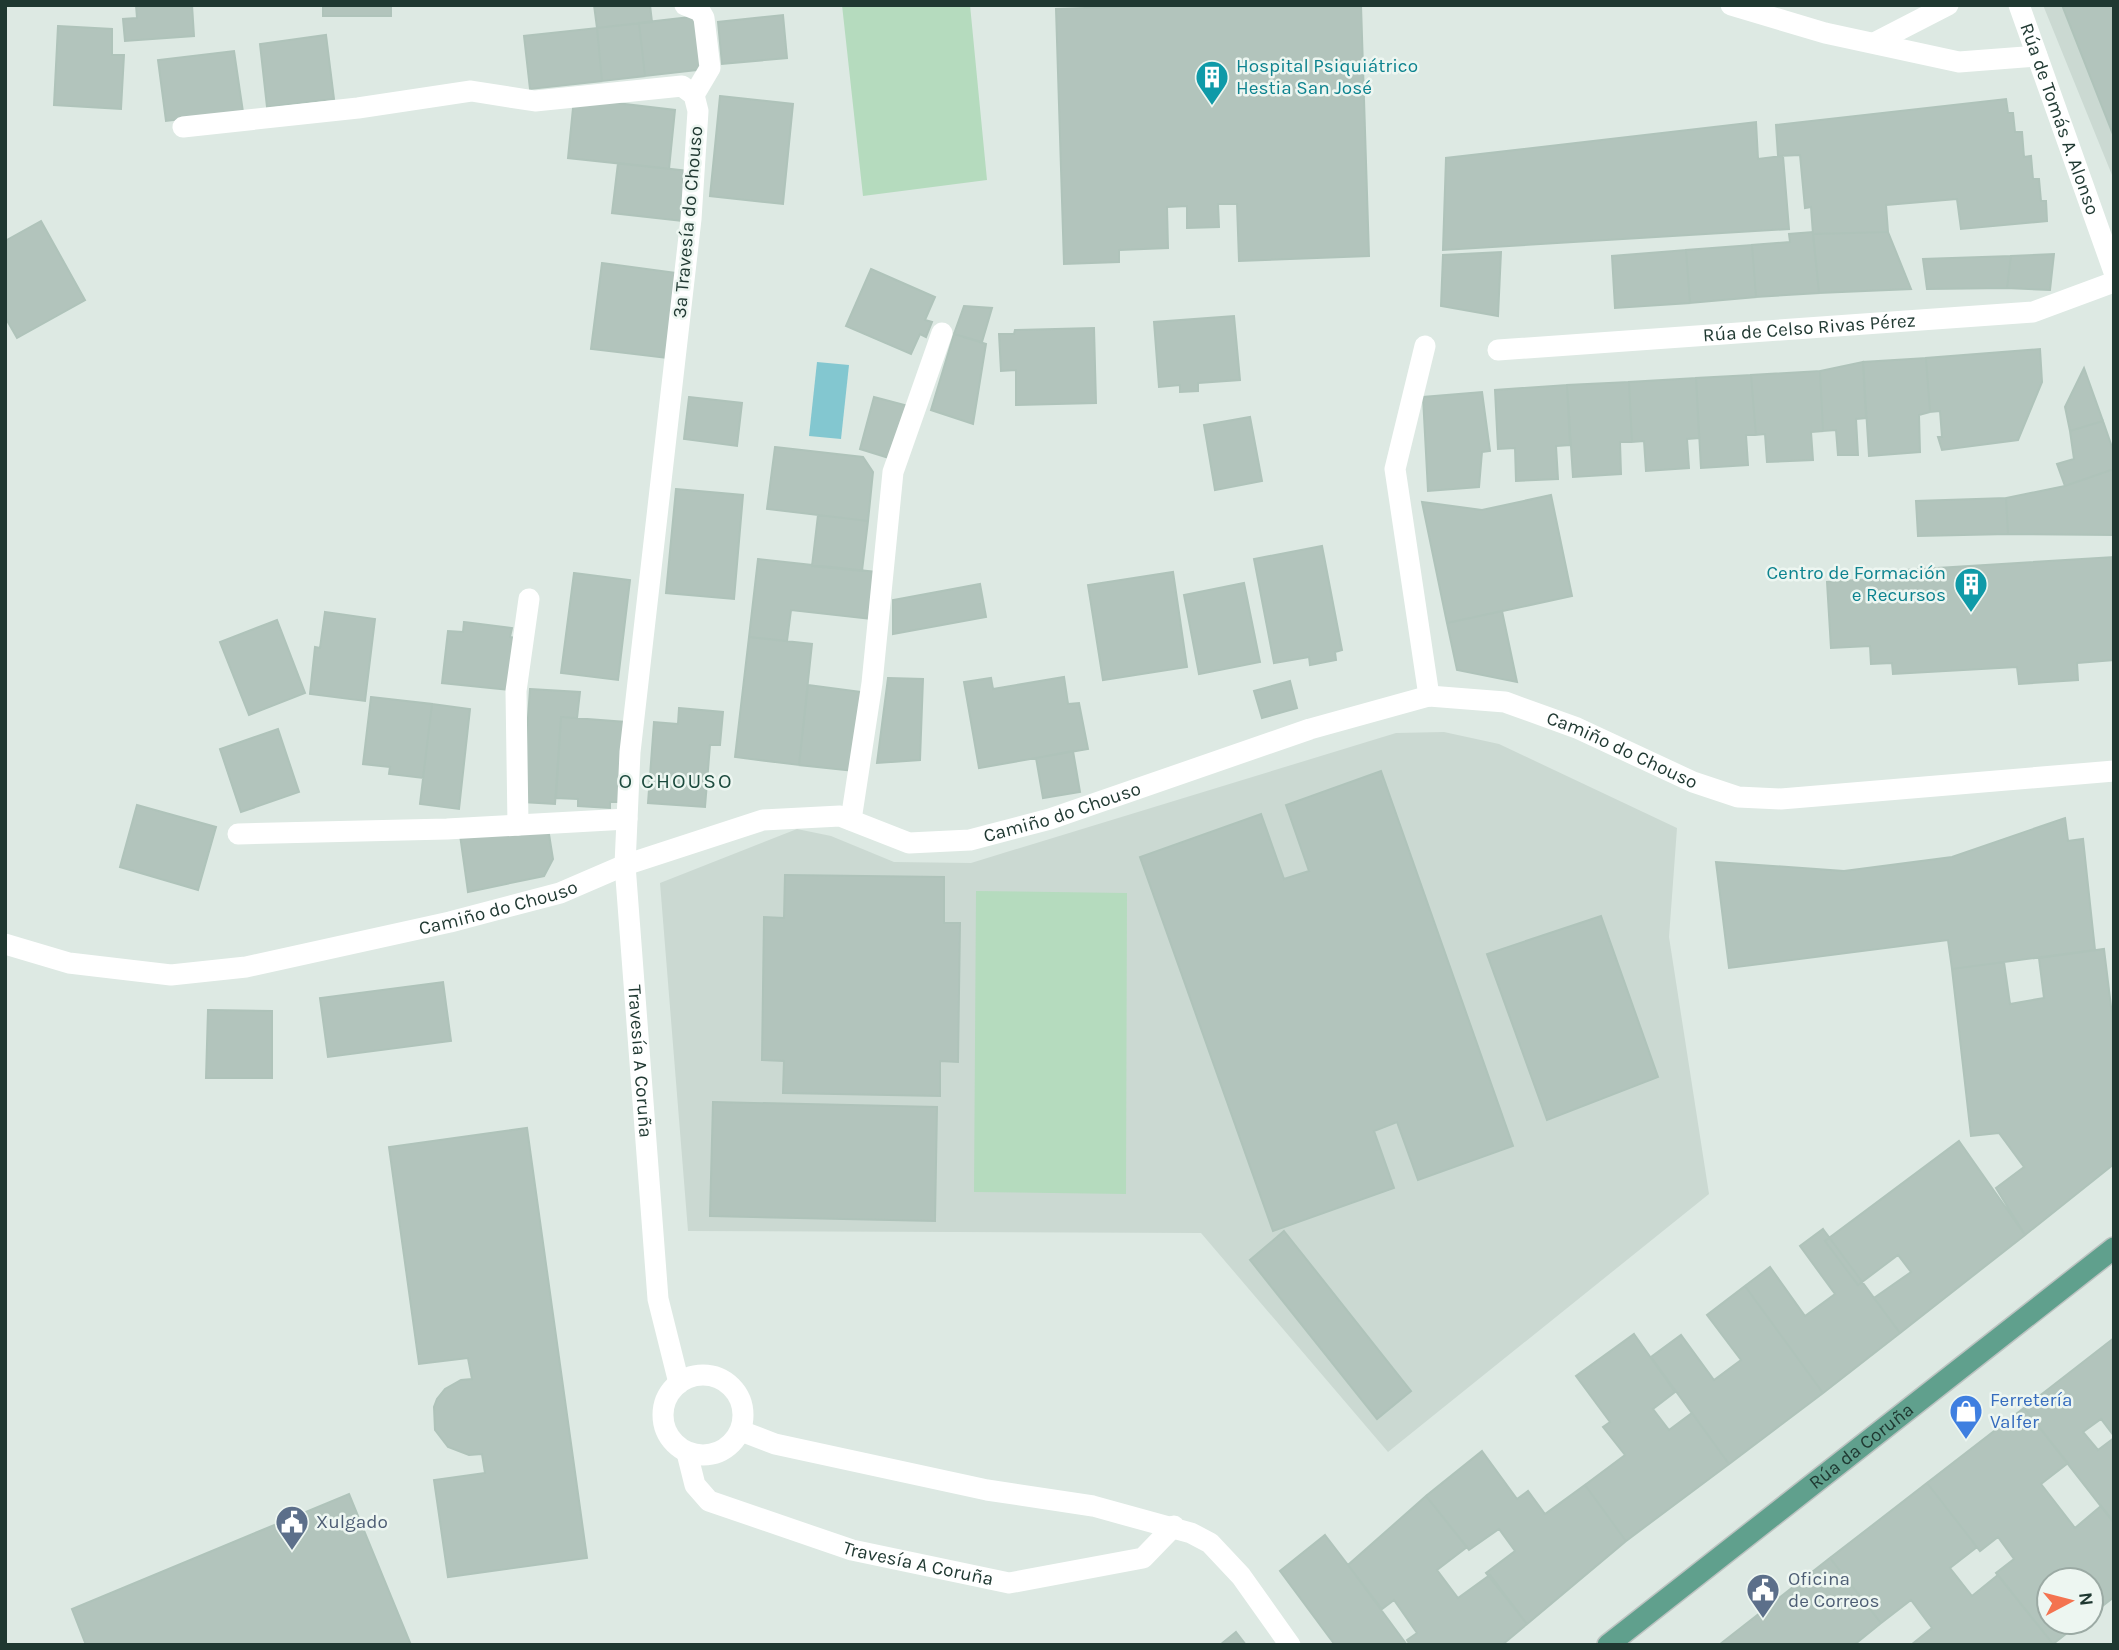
<svg xmlns="http://www.w3.org/2000/svg" width="2119" height="1650" viewBox="0 0 2119 1650" font-family="Karla,sans-serif">
<style>
.built{fill:#cbd9d2}
.green{fill:#b5dbbe}
.water{fill:#83c7d0}
.building{fill:#b2c4bc;stroke:#afc3ba;stroke-width:2}
.lines{fill:none;stroke-linecap:round;stroke-linejoin:round}
.major-casing{stroke:#bcc3c1;stroke-width:24}
.minor{stroke:#fff;stroke-width:21}
.major{stroke:#60a08d;stroke-width:21}
.labels{text-anchor:middle;dominant-baseline:central;stroke-width:5;stroke-linejoin:round;paint-order:stroke}
.culture-label{font-size:19px;fill:#0d838f;stroke:#edf6f1;text-anchor:start}
.street-label{font-size:19px;fill:#1f3831;stroke:#edf6f1}
.shop-label{font-size:19px;fill:#366cbe;stroke:#edf6f1;text-anchor:start}
.service-label{font-size:19px;fill:#4e5e75;stroke:#edf6f1;text-anchor:start}
.neighbourhood-label{font-size:21px;letter-spacing:2px;fill:#1b4a3d;stroke:#edf6f1}
</style>
<rect width="100%" height="100%" fill="#dde9e3"/>
<path class="built" d="M2043,5H2114V180Z
M1444,732L1499,744L1677,828L1669,937L1709,1194L1388,1452L1201,1233L688,1231L660,883L797,829L831,836L894,862L971,863L1396,733Z"/>
<path class="green" d="M842,5H970L987,180L863,196Z
M976,891L1127,893L1126,1194L974,1192Z"/>
<path class="water" d="M817,362L849,365L841,439L809,436Z"/>
<path class="building" d="M136,5H192L194,36L125,41L123,19L137,18Z
M323,5H391V16H323Z
M594,5H650L652,22L597,28Z
M1174,5H1361L1369,256L1239,261L1237,204H1218L1219,227L1187,228V206L1167,207L1168,248L1119,250V262L1064,264L1056,9Z
M2062,5H2114V137Z
M783,15L787,58L722,64L718,22Z
M698,16L705,69L645,76L639,23Z
M639,23L645,76L602,81L597,28Z
M58,26L112,29V55H124L121,109L54,105Z
M597,28L602,81L530,89L524,36Z
M326,35L334,99L267,107L260,44Z
M234,51L243,112L166,121L158,60Z
M720,96L793,104L783,204L710,196Z
M574,98L675,110L669,169L568,158Z
M2006,99L2008,113H2013L2015,132H2022L2024,157L2031,156L2033,179H2039L2041,201H2046L2047,221L1961,229L1957,199L1886,205L1888,232L1813,234L1811,207L1805,208L1800,155L1778,156L1776,125Z
M1756,122L1758,159L1783,156L1789,229L1443,250L1446,158Z
M618,163L688,171L682,221L612,213Z
M41,221L85,300L17,338L5,317V241Z
M1813,232L1819,293L1756,297L1752,245L1790,242L1789,234Z
M1888,232L1911,289L1819,293L1813,234Z
M1752,245L1756,297L1690,303L1686,250Z
M1686,250L1690,303L1615,308L1612,256Z
M1501,252L1498,316L1441,306L1443,255Z
M2054,254L2050,290L2007,288L2011,256Z
M2011,256L2007,288L1927,289L1923,259Z
M602,263L677,273L667,358L591,349Z
M871,269L935,297L925,320L932,322L926,337L920,334L911,354L846,326Z
M964,306L992,308L982,342L954,334Z
M1234,316L1240,380L1198,383V391L1180,392V385L1159,387L1154,322Z
M1094,328L1096,403L1016,405V370L1001,371L999,334H1014L1015,330Z
M954,334L986,344L973,424L931,410Z
M2040,349L2042,382L2018,440L1942,450L1938,437H1942L1940,411L1930,412L1926,358Z
M1926,358L1930,412L1919,415L1920,452L1869,456L1863,362Z
M1863,362L1866,418L1856,419L1858,455H1838L1836,430L1823,431L1820,371Z
M2084,368L2103,421L2070,431L2065,407Z
M1820,371L1823,431L1811,432L1813,460L1767,462L1765,434L1756,435L1751,375Z
M1751,375L1756,435H1746L1748,465L1701,468L1696,378Z
M1696,378L1699,438L1687,439L1689,468L1646,471L1644,441L1632,442L1629,382Z
M1629,382L1632,442H1620L1621,474L1573,477L1567,385Z
M1567,385L1570,445L1556,446L1558,479L1516,481L1515,448L1498,449L1495,390Z
M1482,392L1490,451L1482,452L1479,487L1428,491L1423,397Z
M689,397L742,403L737,446L684,439Z
M874,397L908,406L892,459L860,449Z
M1250,417L1262,481L1215,490L1204,425Z
M2103,421L2114,453V469L2065,486L2057,464L2074,459L2070,431Z
M775,447L863,457L873,472L868,521L767,509Z
M2114,469V535L2008,534L2006,498L2065,486Z
M676,489L743,495L734,599L666,593Z
M1551,495L1572,596L1447,623L1422,502L1482,510Z
M2006,498L2008,534L1918,536L1916,501Z
M818,515L868,521L862,571L812,566Z
M1322,546L1342,650L1335,652L1336,660L1310,665L1309,657L1274,663L1254,559Z
M2114,557V660L2077,663L2078,680L2019,684L2017,667L1893,674L1892,663L1871,664L1870,646L1831,648L1827,582L1889,578V571Z
M758,559L876,572L871,619L791,610L787,641L749,637Z
M1173,572L1187,667L1103,680L1088,585Z
M574,573L630,580L618,680L561,673Z
M1244,583L1260,662L1199,674L1184,595Z
M980,584L986,617L893,634V600Z
M1502,611L1517,682L1457,670L1447,623Z
M325,612L375,619L365,701L310,694L315,647L320,648Z
M277,620L305,693L249,715L220,642Z
M464,622L512,628L510,637L516,638L510,690L442,683L448,631L463,632Z
M749,637L812,644L799,765L735,757Z
M1064,677L1068,704L1079,703L1088,749L979,768L964,682L991,678L993,689Z
M888,678L923,679L920,760L877,763Z
M1290,681L1297,708L1262,718L1254,691Z
M808,685L862,692L854,771L799,765Z
M530,689L580,692L577,718L561,717L555,804L522,802Z
M371,697L432,704L423,778L389,774L390,767L363,764Z
M432,704L470,709L459,809L420,804Z
M679,708L723,712L720,745H710L705,807L648,803L654,722L678,724Z
M561,717L626,722L620,802H610V808L578,806V799L556,798Z
M278,729L299,792L241,812L220,749Z
M1073,751L1080,792L1043,798L1036,758Z
M1381,771L1513,1146L1418,1180L1397,1122L1374,1131L1394,1188L1273,1231L1140,857L1261,814L1284,879L1309,871L1286,805Z
M137,805L216,827L198,890L120,867Z
M2065,818L2068,841L2083,839L2095,950L1952,969L1948,940L1729,968L1716,862L1844,871L1952,857Z
M548,828L553,859L544,876L468,892L460,835Z
M785,875L944,877V923H960L958,1062L940,1061V1096L783,1093L784,1061L762,1060L764,917L784,918Z
M1601,916L1658,1077L1547,1120L1487,954Z
M2104,949L2114,1031V1164L2025,1235L1996,1188L2024,1167L1999,1133L1971,1136L1952,969L2004,962L2010,1004L2044,998L2039,958Z
M443,982L451,1041L328,1057L320,998Z
M208,1010L272,1011V1078H206Z
M713,1102L937,1107L935,1221L710,1216Z
M527,1128L587,1558L448,1577L434,1480L485,1473L482,1454L469,1455L448,1447L435,1430L434,1407L437,1399L445,1389L461,1380L472,1379L468,1358L419,1364L389,1147Z
M1959,1141L2025,1235L1900,1333L1874,1298L1911,1272L1898,1255L1858,1285L1825,1241Z
M1823,1229L1900,1333L1823,1393L1745,1286L1770,1267L1805,1316L1835,1294L1800,1246Z
M1284,1231L1411,1391L1377,1419L1250,1260Z
M1745,1286L1823,1393L1729,1464L1651,1357L1681,1335L1714,1380L1741,1360L1707,1315Z
M1634,1334L1675,1392L1653,1409L1669,1430L1692,1413L1729,1464L1626,1541L1585,1485L1625,1455L1603,1427L1610,1422L1576,1376Z
M2114,1338V1436L2101,1419L2083,1432L2098,1450L2114,1438V1523L2024,1408Z
M2024,1408L2068,1463L2041,1484L2075,1528L2101,1506L2114,1522V1597L2091,1615V1580H2049V1622H2081L2053,1644L1996,1573L2014,1559L1998,1537L1980,1551L1927,1483Z
M1482,1451L1517,1499L1528,1491L1545,1514L1585,1485L1626,1541L1527,1624L1486,1573L1515,1551L1499,1529L1469,1550L1426,1496Z
M1927,1483L1977,1547L1950,1568L1972,1596L1998,1575L2053,1644L1911,1645L1932,1628L1911,1600L1881,1623L1830,1558Z
M349,1494L411,1645H86L72,1609Z
M1426,1496L1467,1547L1437,1570L1458,1598L1490,1575L1527,1624L1502,1645H1410L1407,1640L1417,1633L1394,1600L1382,1609L1348,1565Z
M1325,1535L1348,1565L1407,1645H1335L1280,1571Z
M1830,1558L1881,1623L1854,1645H1719Z
M1236,1632L1246,1645H1220Z"/>
<g class="lines">
<defs>
<g id="major">
<path id="s6" d="M1608,1645L2114,1248"/>
</g>
</defs>
<use href="#major" class="major-casing"/>
<g class="minor">
<path d="M685,5L700,11L704,18L710,68L694,95"/>
<path d="M1731,5L1825,33L1959,62L2037,56"/>
<path id="s1" d="M2019,5L2114,272"/>
<path d="M1876,42L1948,5"/>
<path id="s2" d="M183,127L358,108L471,91L535,101L682,86L694,95L698,111L691,219L630,752L625,865L658,1299L679,1383"/>
<path d="M1425,346L1395,469L1429,696"/>
<path id="s3" d="M1498,350L2033,312L2114,282"/>
<path d="M851,820L872,683L893,472L942,333"/>
<path d="M518,825L516,691L529,599"/>
<path d="M238,834L447,829L627,819"/>
<path id="s4" d="M5,944L69,963L171,975L246,967L450,922L560,893L625,865L763,820L840,816L909,843L970,840L1050,819L1310,729L1429,696L1505,702L1577,728L1693,782L1738,797L1781,799L2114,771"/>
<circle cx="703" cy="1415" r="40"/>
<path d="M741,1431L775,1444L987,1490L1093,1506L1191,1533L1210,1543L1241,1576L1290,1645"/>
<path id="s5" d="M687,1453L695,1485L709,1501L852,1550L1009,1583L1143,1558L1174,1526"/>
</g>
<use href="#major" class="major"/>
</g>
<defs>
<symbol id="building-pin" viewBox="-11 -11 22 30"><path d="M0 17L-7.5 6A9.5 9.5 0 1 1 7.5 6Z" fill="#0f9aa8" stroke="#edf6f1"/><path d="M-4-6H4V6H1V3H-1V6H-4ZM-2.5-4.3h1.7v1.8h-1.7ZM.8-4.3h1.7v1.8H.8ZM-2.5-1h1.7V.8h-1.7ZM.8-1h1.7V.8H.8Z" fill="#fff"/></symbol>
<symbol id="shop-pin" viewBox="-11 -11 22 30"><path d="M0 17L-7.5 6A9.5 9.5 0 1 1 7.5 6Z" fill="#3f7fe0" stroke="#edf6f1"/><path d="M-5-2.5h2.3a2.7 3.5 0 0 1 5.4 0H5L5.5 6h-11ZM-1.5-2.5h3a1.5 2.3 0 0 0-3 0Z" fill="#fff"/></symbol>
<symbol id="civic-pin" viewBox="-11 -11 22 30"><path d="M0 17L-7.5 6A9.5 9.5 0 1 1 7.5 6Z" fill="#5c6f8a" stroke="#edf6f1"/><path d="M-.6-6.5H3V-4.5H.6V-3L4-1V1h2V6H-6V1h2V-1L-.6-3ZM-1.2 2.5V6h2.4V2.5Z" fill="#fff"/></symbol>
</defs>
<g fill-rule="evenodd">
<use href="#building-pin" x="1193" y="58" width="38" height="52"/>
<use href="#building-pin" x="1952" y="565" width="38" height="52"/>
<use href="#shop-pin" x="1947" y="1392" width="38" height="52"/>
<use href="#civic-pin" x="273" y="1503" width="38" height="52"/>
<use href="#civic-pin" x="1744" y="1571" width="38" height="52"/>
</g>
<g class="labels">
<g class="culture-label">
<text x="1236" y="66">Hospital Psiquiátrico<tspan x="1236" dy="22">Hestia San José</tspan></text>
<text x="1946" y="573" text-anchor="end">Centro de Formación<tspan x="1946" dy="22">e Recursos</tspan></text>
</g>
<g class="street-label">
<text stroke="none"><textPath href="#s1" startOffset="121">Rúa de Tomás A. Alonso</textPath></text>
<text transform="translate(688 222) rotate(-85)">3ª Travesía do Chouso</text>
<text stroke="none"><textPath href="#s3" startOffset="312">Rúa de Celso Rivas Pérez</textPath></text>
<text stroke="none"><textPath href="#s4" startOffset="1680">Camiño do Chouso</textPath></text>
<text stroke="none"><textPath href="#s4" startOffset="1092">Camiño do Chouso</textPath></text>
<text stroke="none"><textPath href="#s4" startOffset="504">Camiño do Chouso</textPath></text>
<text stroke="none"><textPath href="#s2" startOffset="1489">Travesía A Coruña</textPath></text>
<text stroke="none"><textPath href="#s6" startOffset="322">Rúa da Coruña</textPath></text>
<text stroke="none"><textPath href="#s5" startOffset="273">Travesía A Coruña</textPath></text>
</g>
<g class="shop-label">
<text x="1990" y="1400">Ferretería<tspan x="1990" dy="22">Valfer</tspan></text>
</g>
<g class="service-label">
<text x="316" y="1522">Xulgado</text>
<text x="1788" y="1579">Oficina<tspan x="1788" dy="22">de Correos</tspan></text>
</g>
<g class="neighbourhood-label">
<text x="676" y="781">O CHOUSO</text>
</g>
</g>
<rect width="2119" height="1650" fill="none" stroke="#1f3831" stroke-width="14"/>
<g transform="translate(2070 1601) rotate(83)"><circle r="33" fill="#edf6f1" stroke="#9baaa4" stroke-width="2"/>
<path d="M0-5L12 26L0 18L-12 26Z" fill="#f47350"/>
<text y="-10" font-size="19" font-weight="bold" text-anchor="middle" fill="#1f3831">N</text>
</g>
</svg>
